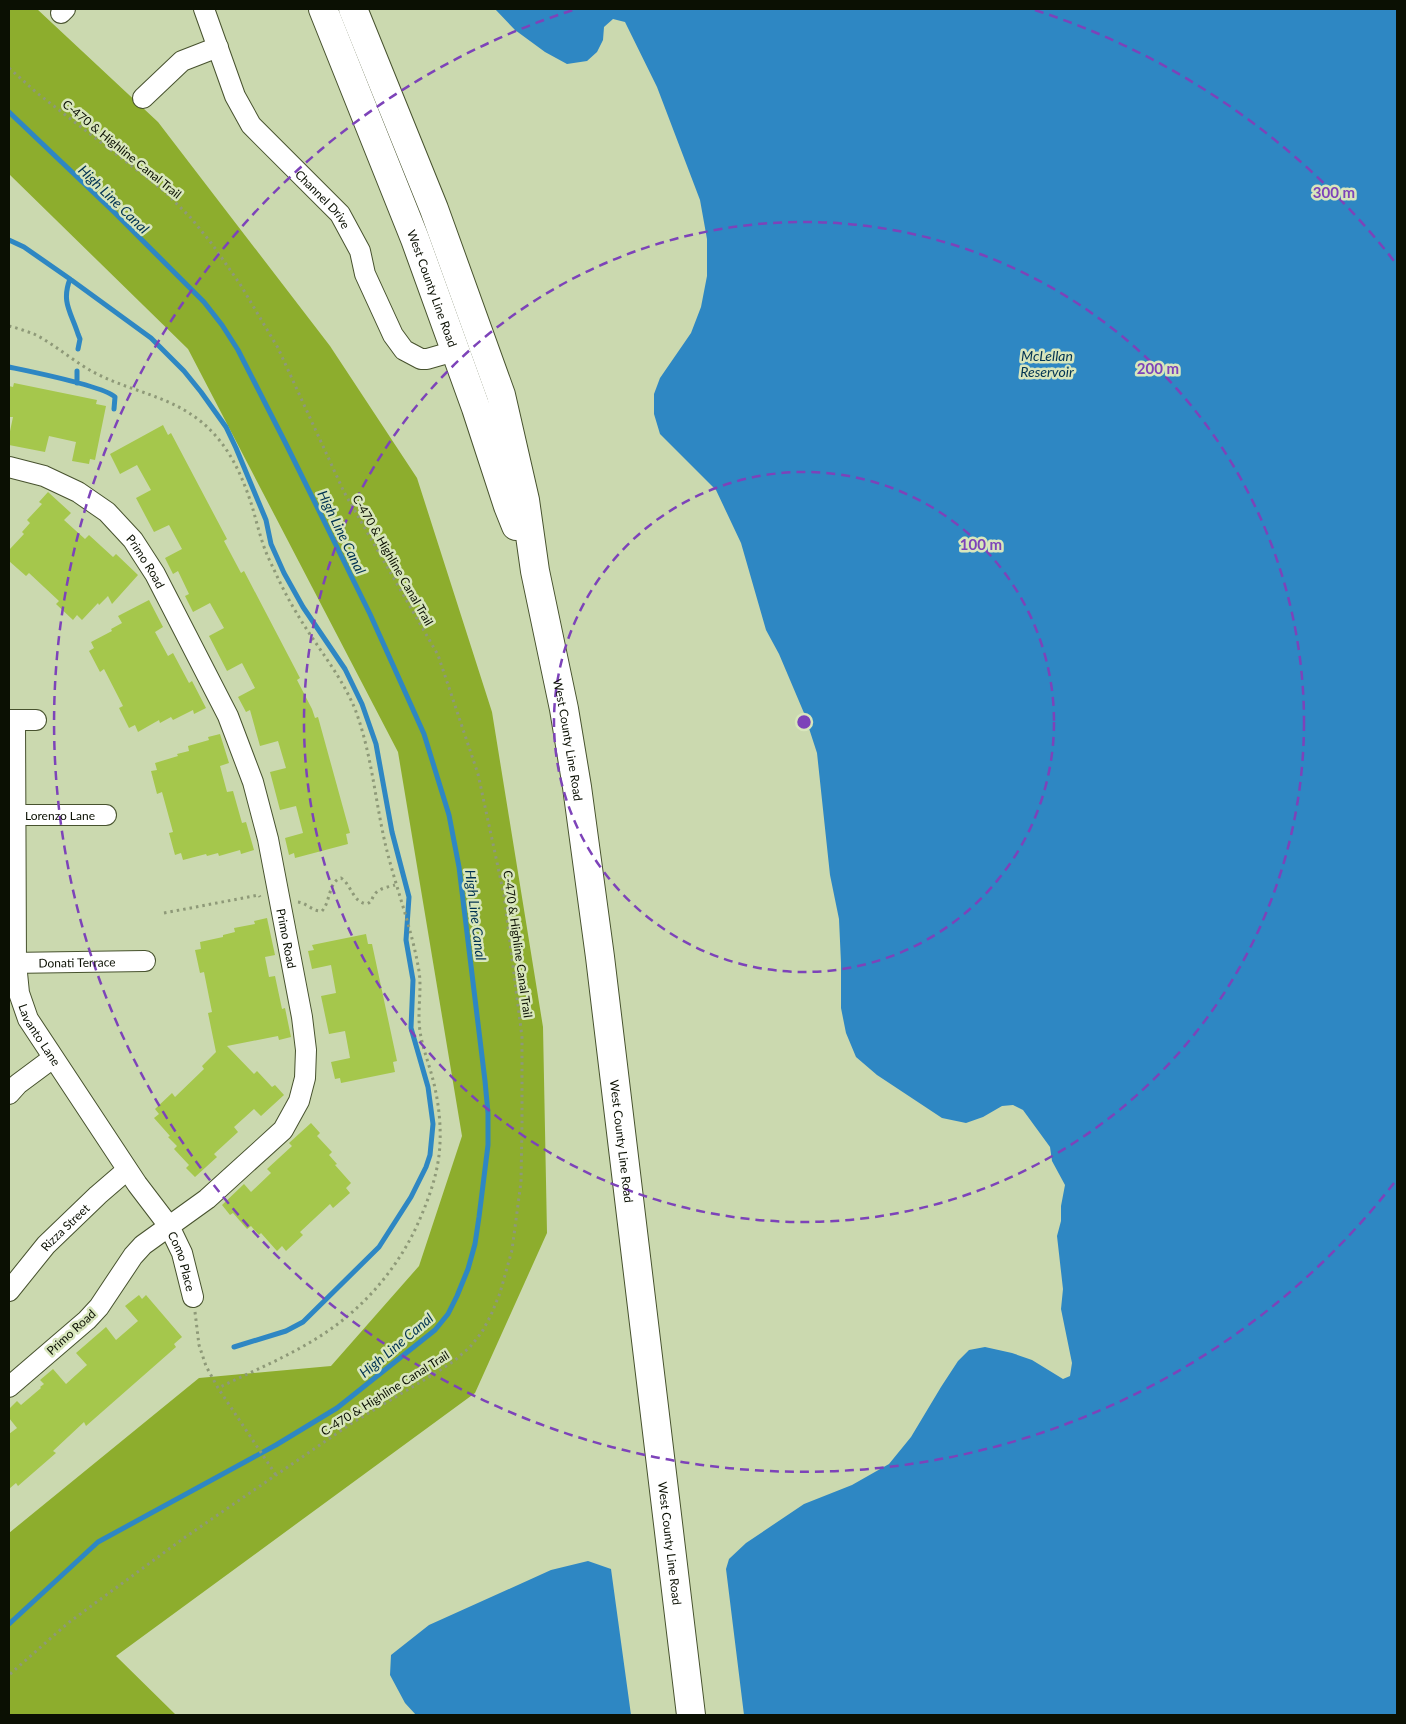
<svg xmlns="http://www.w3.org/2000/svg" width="1406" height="1724" viewBox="0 0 1406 1724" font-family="Lato,sans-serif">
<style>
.forest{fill:#8dad2d}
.water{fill:#2e87c3}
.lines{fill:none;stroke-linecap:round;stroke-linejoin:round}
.stream{stroke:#2e87c3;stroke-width:5}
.building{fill:#a5c74c}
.street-casing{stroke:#47522e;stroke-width:22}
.secondary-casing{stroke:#47522e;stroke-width:30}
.path{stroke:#8e9978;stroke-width:3;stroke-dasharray:2.5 4;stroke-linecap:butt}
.street{stroke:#fff;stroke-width:20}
.secondary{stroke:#fff;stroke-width:28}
.ring{fill:none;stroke:#7d43b9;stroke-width:2.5;stroke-dasharray:9 6}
.labels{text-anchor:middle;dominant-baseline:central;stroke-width:5;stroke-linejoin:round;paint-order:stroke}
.street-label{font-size:12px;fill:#0b1003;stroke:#d8e6bc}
.water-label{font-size:14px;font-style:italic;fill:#003251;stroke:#d8e6bc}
.centre{fill:#7d43b9;stroke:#d8e6bc;stroke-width:2.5}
.ring-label{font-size:15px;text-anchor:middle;font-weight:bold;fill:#7d43b9;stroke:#d8e6bc;stroke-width:5;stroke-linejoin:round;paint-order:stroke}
</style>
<rect width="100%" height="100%" fill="#cbd9af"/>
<path class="forest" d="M9,9H37L158,122L330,346L417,478L492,712L543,1027L547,1233L475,1393L116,1656L176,1715H9V1533L199,1378L331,1366L419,1266L462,1136L398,752L188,349L9,174Z"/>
<path class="water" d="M495,9H1397V1715H744L726,1569L729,1559L746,1543L804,1504L852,1485L889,1464L911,1437L941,1387L958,1361L969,1350L985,1347L1012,1353L1032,1360L1063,1379L1070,1376L1072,1363L1061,1309L1063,1289L1057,1236L1061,1221V1206L1065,1185L1052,1161L1050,1147L1023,1110L1013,1105L1002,1106L983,1117L966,1123L942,1118L877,1075L856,1057L846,1033L841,1008V963L839,919L830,875L817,753L804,713L779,654L766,630L741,543L716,490L660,434L654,414V394L660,378L691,333L701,307L707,276V239L700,200L657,87L625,22L613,19L604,27L603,40L597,52L587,61L567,64L545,52L515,30Z
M588,1561L611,1569L631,1715H416L405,1703L390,1675L391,1655L429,1625L551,1570Z"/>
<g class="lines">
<path class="stream" d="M9,112L115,213L204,302L222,325L238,350L286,444L370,614L424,734L449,815L459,867L485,1081L488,1113V1145L479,1217L475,1244L468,1269L457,1296L448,1314L435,1330L337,1408L276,1445L98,1542L9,1624
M9,240L24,247L70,279L151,338L184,371L201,392L226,427L236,448L266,520L271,544L284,573L303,607L345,669L362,704L376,744L392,832L409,897L406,940L413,980L411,1028L428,1087L433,1124L430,1155L426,1167L411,1197L379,1247L303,1322L286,1331L234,1347
M70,279C61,302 71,312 78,334L80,339L78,349
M9,367C28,371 104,386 115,397L114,409
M77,371V383"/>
</g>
<path class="building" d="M14,383L97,400L96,404L106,406L95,460L90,459L89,464L72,461L76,442L49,436L45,452L9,445V436L13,417H9V386L13,387Z
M163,425L168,435L171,433L227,539L224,541L241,573L244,571L300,678L297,680L312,709L315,718L318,717L350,833L346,834L348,844L295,858L294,853L289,855L285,838L303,833L296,806L280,810L270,772L286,768L278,741L260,746L250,710L246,712L238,697L255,688L242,663L227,671L209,636L224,628L210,603L193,612L185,596L189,594L178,571L173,574L165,558L182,549L169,525L154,532L136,498L151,490L137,465L120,474L110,454Z
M48,492L71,513L64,520L85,539L89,535L113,557L116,554L138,575L112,604L108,596L99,605L98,603L82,620L77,615L73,620L56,604L59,601L29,573L26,576L9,561V550L24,534L22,532L30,523L27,520L42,504L39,502Z
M149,600L163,627L155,632L168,656L173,653L189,683L192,681L206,708L194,714L193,710L173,720L171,717L160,723L159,720L138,732L135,725L129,728L119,708L123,706L104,669L100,672L89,651L94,648L91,642L112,631L111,629L122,623L118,616Z
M220,734L229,763L220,766L227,792L233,791L242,823L246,822L254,850L241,854L240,850L219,856L218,853L207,856L206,854L183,860L181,853L175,855L169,833L173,832L162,792L157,794L151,771L157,770L155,763L178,756L177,754L189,751L188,746L209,740L208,737Z
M267,918L275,955L265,957L269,977L275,976L282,1009L285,1008L291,1037L279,1040L278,1036L227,1046L254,1074L257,1071L272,1087L275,1085L284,1095L261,1116L254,1109L234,1127L238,1132L214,1154L217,1157L195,1177L186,1168L189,1165L174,1149L177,1146L168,1137L170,1136L154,1118L159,1114L155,1109L172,1093L175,1097L204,1069L202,1066L216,1052L208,1013L212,1012L204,972L200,973L195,950L201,949L200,942L223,937V935L235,932L234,928L255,924L254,921Z
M366,934L368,944H372L397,1061L393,1062L395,1072L341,1083L340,1078L335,1079L331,1062L350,1058L345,1031L329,1034L321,996L336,993L331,965L312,969L308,951L314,950L312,945Z
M311,1123L320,1133L317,1136L332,1152L329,1155L337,1164L335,1165L351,1183L346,1188L350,1193L333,1208L330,1204L300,1232L303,1235L286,1251L282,1246L277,1251L261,1233L259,1235L251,1226L247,1229L233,1213L230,1215L222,1205L244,1184L251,1192L271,1173L267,1169L292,1146L289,1143Z
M139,1295L142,1299L146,1295L182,1337L174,1344L176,1347L86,1426L84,1422L53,1451L56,1453L18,1486L16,1483L9,1489V1434L17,1428L9,1418V1409L17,1401L21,1405L41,1388L40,1387L44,1384L40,1380L53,1369L66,1384L87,1365L76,1353L106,1327L116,1340L138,1321L125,1306Z"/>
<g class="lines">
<defs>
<g id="street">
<path id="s1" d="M204,9L235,96L251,125L340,214L360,251L365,274L393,335L404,350L421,359H427L455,351"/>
<path d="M61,13L65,9"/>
<path d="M143,98L182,61L218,47"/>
<path id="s2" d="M9,467L44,476L78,492L107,512L133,540L155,574L228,716L253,782L268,839L302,1017L306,1050L305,1078L299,1101L283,1130L207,1199L143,1245L133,1256L99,1307L87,1320L9,1387"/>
<path d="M9,720H36"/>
<path id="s3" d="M15,720L16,963L19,993L28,1019L137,1184L169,1226L182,1253L193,1297"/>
<path id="s4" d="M15,815H106"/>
<path id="s5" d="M9,963L145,961"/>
<path d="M9,1094L18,1084L53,1058"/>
<path id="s6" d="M9,1291L46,1245L98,1195L127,1170"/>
</g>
<g id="secondary">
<path id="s7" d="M323,9L415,239L476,408L508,506L516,526"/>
<path id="s8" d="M353,9L434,209L501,395L525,500L535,571L564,709L577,787L600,957L691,1715"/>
</g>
</defs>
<use href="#street" class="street-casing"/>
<use href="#secondary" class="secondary-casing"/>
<path class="path" d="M9,68L37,93L164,191L191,218L212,244L240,284L278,348L344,492L438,655L478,774L504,895L522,1037V1123L521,1182L512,1250L500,1293L491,1315L482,1332L470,1347L454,1361L434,1374L352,1423L184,1538L68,1623L9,1675
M9,326C17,328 26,331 34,334C56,345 75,363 97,374C139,395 181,397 215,435C233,455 244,481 252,506C257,523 261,541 268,557C277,576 285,594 296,612C315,645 340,673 355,709C372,754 375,801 386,847C396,888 412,929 419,971C422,991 417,1011 420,1031C422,1046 428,1061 432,1076C438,1098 441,1121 440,1143C439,1170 430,1196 419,1221C400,1265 366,1306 325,1333C292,1355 253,1371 218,1388
M298,902C307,903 313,912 322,911C331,901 328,882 341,878C352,885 352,902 367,904C373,901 371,899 375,894C379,888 389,887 395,885
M164,913L259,895L260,897
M195,1312L199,1345L206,1366L218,1388L276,1475"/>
<use href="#street" class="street"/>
<use href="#secondary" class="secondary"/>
</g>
<g class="ring">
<circle cx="804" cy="722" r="250"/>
<circle cx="804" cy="722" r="500"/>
<path d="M1394 1183A749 749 0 1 1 573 10M1035 10A749 749 0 0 1 1394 261"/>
</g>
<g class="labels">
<g class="street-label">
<text transform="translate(122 149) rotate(39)">C-470 &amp; Highline Canal Trail</text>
<text stroke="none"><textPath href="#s1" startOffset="229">Channel Drive</textPath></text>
<text stroke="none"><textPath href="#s7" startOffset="300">West County Line Road</textPath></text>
<text transform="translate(393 560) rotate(60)">C-470 &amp; Highline Canal Trail</text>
<text stroke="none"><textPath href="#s2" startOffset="172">Primo Road</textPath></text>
<text stroke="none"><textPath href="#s8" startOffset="765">West County Line Road</textPath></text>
<text stroke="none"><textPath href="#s4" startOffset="45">Lorenzo Lane</textPath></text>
<text stroke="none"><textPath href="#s2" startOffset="578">Primo Road</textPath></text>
<text transform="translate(518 944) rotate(82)">C-470 &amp; Highline Canal Trail</text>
<text stroke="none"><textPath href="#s5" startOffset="68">Donati Terrace</textPath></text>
<text stroke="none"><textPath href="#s3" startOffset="320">Lavanto Lane</textPath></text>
<text stroke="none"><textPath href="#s8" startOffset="1170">West County Line Road</textPath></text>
<text stroke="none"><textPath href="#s6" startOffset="85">Rizza Street</textPath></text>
<text stroke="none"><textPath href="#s3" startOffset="589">Como Place</textPath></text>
<text transform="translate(71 1332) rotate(-42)">Primo Road</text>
<text transform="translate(385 1393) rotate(-32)">C-470 &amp; Highline Canal Trail</text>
<text stroke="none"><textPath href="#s8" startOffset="1575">West County Line Road</textPath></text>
</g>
<g class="water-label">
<text transform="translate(114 199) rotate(44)">High Line Canal</text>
<text x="1047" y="355">McLellan<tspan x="1047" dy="16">Reservoir</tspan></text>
<text transform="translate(342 532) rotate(64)">High Line Canal</text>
<text transform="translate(476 915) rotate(83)">High Line Canal</text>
<text transform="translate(396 1345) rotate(-40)">High Line Canal</text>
</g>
</g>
<circle cx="804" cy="722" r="8" class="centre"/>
<g class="ring-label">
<text x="1334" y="198">300 m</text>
<text x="1158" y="374">200 m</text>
<text x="981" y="550">100 m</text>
</g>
<rect width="1406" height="1724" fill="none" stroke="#0b1003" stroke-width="20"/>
</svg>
